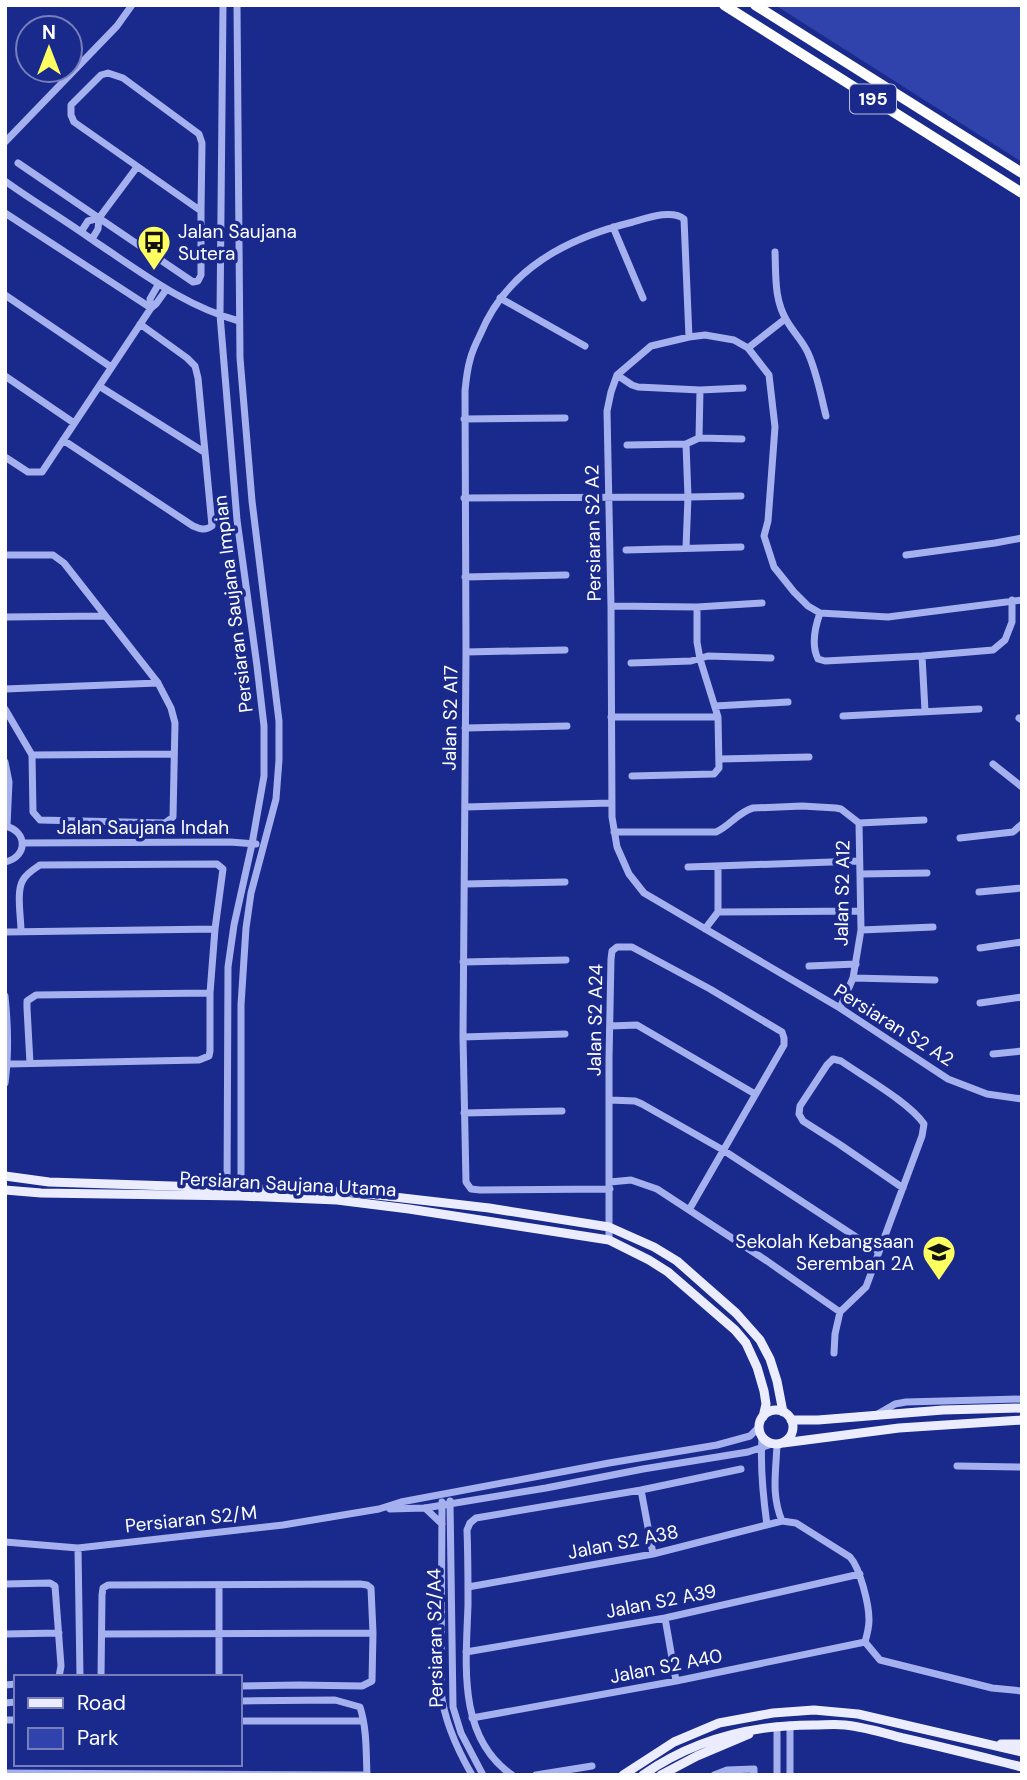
<svg xmlns="http://www.w3.org/2000/svg" width="1027" height="1780" viewBox="0 0 1027 1780" font-family="'DM Sans',sans-serif">
<style>
.green{fill:#3042ac}
.lines{fill:none;stroke-linecap:round;stroke-linejoin:round}
.minor{stroke:#a5b0ee;stroke-width:7}
.major{stroke:#ebedff;stroke-width:9}
.highway{stroke:#fff;stroke-width:10}
.labels{text-anchor:middle;dominant-baseline:central;stroke-width:7;stroke-linejoin:round;paint-order:stroke}
.shield{fill:#1a298c;stroke:#babfdc;stroke-width:2}
.shield-label{font-size:18px;font-weight:bold;fill:#fff}
.poi-label{font-size:19px;fill:#fff;stroke:#1a298c;text-anchor:start}
.street-label{font-size:19px;fill:#fff;stroke:#1a298c}
</style>
<rect width="100%" height="100%" fill="#1a298c"/>
<path class="green" d="M775,5H1022V162Z"/>
<g class="lines">
<path class="minor" d="M223,5L220,315L237,520L257,666L264,726V776L252,844L234,925L228,967L227,1192
M237,5L240,358L252,501L279,721V760L276,799L251,893L246,928L241,1005V1191
M108,73L123,78L199,134L202,143L201,211L74,122L71,115V105L101,75Z
M5,142L117,26L132,5
M18,163L193,282L198,281L201,275V211
M5,181C34,202 65,220 94,241C141,272 184,306 239,321
M5,213L151,308
M613,227L643,298
M81,232L88,221L99,218L137,167
M92,239L98,229L99,218
M775,252C776,276 774,300 787,321C793,332 803,341 808,353C817,373 821,396 826,416
M5,295L111,367
M500,298L585,346
M151,308L150,299L158,285
M748,348L785,319
M617,375L632,385L638,387L700,390L743,388
M5,376L74,423
M99,386L204,452
M464,419L565,418
M699,438L700,390
M63,440L193,526C200,529 205,531 212,526L198,378L195,366L187,358L140,324
M686,444L688,497L686,548
M627,445L686,444L699,438L742,439
M5,457L28,472H42L151,308L156,304L166,290
M464,498L688,497L741,496
M626,550L741,547
M5,555H53L64,563L158,683L171,708L175,723L173,817L165,823L40,820L33,812L32,755L5,709
M906,555L995,543L1022,538
M465,577L566,575
M1022,600L888,617L820,613L808,606L794,592L774,567L764,536L768,521L775,427L769,375L748,348L734,340L705,335L689,337L651,346L617,375L611,392L607,411L611,606L612,817L617,847L629,874L644,893L840,1008L948,1079L987,1094L1022,1099
M611,606L697,607L762,603
M820,613C815,627 811,645 818,659L825,661L922,656L993,650L1005,640L1012,622V600
M5,617L105,616
M466,652L565,650
M922,656L925,711
M631,663L691,661L708,656L771,658
M5,689L158,683
M715,706L788,702
M843,716L979,709
M611,717H718
M1019,718L1022,720
M465,728L567,726
M32,755L174,754
M720,759L809,757
M5,762L9,782L7,826
M993,764L1022,787
M632,776L714,774L719,768L718,717L700,659L697,642V607
M465,807L611,803
M859,823L924,820
M5,826C28,831 28,857 5,862
M614,832H716C730,826 738,812 753,808L802,806L836,808L841,809L859,823L861,930L853,978L840,1008
M960,838L1013,832L1022,824
M22,843L230,842L256,844
M688,867L859,861
M860,874L927,873
M465,884L565,882
M979,892L1022,888
M718,912L860,911
M705,929L718,912V866
M861,930L933,927
M5,932L215,929
M980,948L1022,942
M463,962L566,960
M809,966L856,964
M853,978L935,980
M5,996C8,1025 9,1054 5,1083
M980,1003L1022,997
M610,1026L637,1025L755,1094
M463,1037L565,1034
M993,1054L1022,1051
M30,1063L27,1008V1001L36,995L210,993
M8,1064L199,1060L209,1056L210,1051V993L215,929L223,869L217,864L40,865C34,869 27,873 23,880C16,891 21,917 21,931
M610,1100L635,1101L642,1104L723,1150L879,1252
M464,1113L562,1111
M610,1182L631,1180L657,1189L767,1261L840,1312
M610,1189L480,1190L471,1189L466,1182L463,1037L466,652L465,391C466,381 467,370 470,360C472,351 476,343 480,335C507,269 567,238 633,222C647,218 672,209 684,219L689,337
M609,1240V1059L611,959L612,951L617,947H632L710,989L782,1032L784,1038V1045L689,1210
M834,1353L835,1334L840,1312L866,1287L922,1136L924,1124C910,1103 864,1077 841,1061L833,1059L827,1065L800,1106L799,1114L803,1121L839,1144L903,1188
M876,1415L895,1404L906,1402L1022,1399
M762,1438C760,1467 763,1496 767,1525
M777,1444C776,1472 771,1495 782,1521
M957,1466L1022,1467
M641,1490L653,1554
M450,1501L453,1707L461,1733L483,1775
M442,1502L441,1691C444,1721 457,1749 472,1775
M425,1508L442,1524
M390,1509L425,1508L546,1488L643,1469L748,1452L772,1444
M5,1542L78,1548L283,1525L379,1509L401,1502L609,1463L717,1445L750,1436L759,1427
M78,1548L80,1677
M5,1584L50,1583L55,1586L61,1666L59,1677
M468,1587L653,1554L782,1521L796,1523L850,1557C860,1568 869,1604 869,1620C869,1627 867,1635 865,1642
M665,1618L676,1681
M5,1634L59,1633
M102,1634L373,1633
M865,1642L880,1660L992,1688L1022,1691
M466,1652L665,1618L860,1574
M101,1677L102,1595L103,1588L108,1585L360,1584L367,1585L371,1588L373,1633L372,1681L362,1686L299,1685L240,1686
M219,1677V1585
M5,1685L16,1684
M5,1703L16,1702
M472,1718L676,1681L865,1642
M5,1720H16
M240,1721H363
M5,1773L367,1775C366,1752 367,1729 360,1707L335,1700L240,1701
M512,1775C457,1737 466,1664 468,1605C468,1580 468,1555 467,1530L470,1523L476,1518L641,1490L741,1469
M536,1775L592,1766
M714,1775L727,1770L754,1769V1775
M777,1775V1726
M790,1775V1725"/>
<path class="major" d="M5,1176L49,1182L351,1192L489,1208L609,1227L654,1247L677,1261L736,1313L760,1340L770,1359L777,1381L783,1412
M5,1190L41,1193L241,1196L337,1200L409,1209L609,1240L649,1260L668,1272L735,1330L746,1343L757,1367L764,1391L766,1404L763,1417
M759 1427a17 17 0 1 1 34 0a17 17 0 1 1-34 0Z
M791,1420H818L943,1410L1022,1408
M783,1443L899,1428L1022,1420
M1001,1744H1022
M623,1775L674,1742L719,1723L773,1713L814,1710L858,1714L1022,1752
M643,1775C694,1739 751,1725 813,1725C824,1725 835,1724 845,1725C865,1727 884,1733 903,1738C943,1747 982,1757 1022,1767
M661,1775L697,1756L749,1734"/>
<path class="highway" d="M724,5L1022,193
M755,5L1022,173"/>
</g>
<defs>
<symbol id="bus-pin" viewBox="-11 -11 22 30"><path d="M0 17L-7.5 6A9.5 9.5 0 1 1 7.5 6Z" fill="#fdff61" stroke="#1a298c"/><path d="M-5-6H5V4H4V6H2V4H-2V6H-4V4H-5ZM-3.5-4V0h7V-4ZM-3.5 1.2v1.5H-2V1.2ZM2 1.2v1.5H3.5V1.2Z" fill="#111"/></symbol>
<symbol id="school-pin" viewBox="-11 -11 22 30"><path d="M0 17L-7.5 6A9.5 9.5 0 1 1 7.5 6Z" fill="#fdff61" stroke="#1a298c"/><path d="M0-5L7-2L0 1L-7-2ZM-4 1L0 2.5L4 1V4Q0 6-4 4Z" fill="#111"/></symbol>
</defs>
<g fill-rule="evenodd">
<use href="#bus-pin" x="135" y="223" width="38" height="52"/>
<use href="#school-pin" x="920" y="1233" width="38" height="52"/>
</g>
<g class="labels">
<rect class="shield" x="850" y="84.5" width="46" height="29" rx="5"/>
<g class="shield-label">
<text x="873" y="99">195</text>
</g>
<g class="poi-label">
<text x="178" y="231">Jalan Saujana<tspan x="178" dy="22">Sutera</tspan></text>
<text x="914" y="1241" text-anchor="end">Sekolah Kebangsaan<tspan x="914" dy="22">Seremban 2A</tspan></text>
</g>
<g class="street-label">
<text transform="translate(593 533) rotate(-91)">Persiaran S2 A2</text>
<text transform="translate(233 604) rotate(-97)">Persiaran Saujana Impian</text>
<text transform="translate(450 718) rotate(-89)">Jalan S2 A17</text>
<text x="143" y="827">Jalan Saujana Indah</text>
<text transform="translate(842 893) rotate(-89)">Jalan S2 A12</text>
<text transform="translate(595 1020) rotate(-89)">Jalan S2 A24</text>
<text transform="translate(894 1025) rotate(32)">Persiaran S2 A2</text>
<text transform="translate(288 1184) rotate(3)">Persiaran Saujana Utama</text>
<text transform="translate(191 1519) rotate(-6)">Persiaran S2/M</text>
<text transform="translate(623 1542) rotate(-11)">Jalan S2 A38</text>
<text transform="translate(661 1601) rotate(-11)">Jalan S2 A39</text>
<text transform="translate(435 1638) rotate(-91)">Persiaran S2/A4</text>
<text transform="translate(666 1666) rotate(-11)">Jalan S2 A40</text>
</g>
</g>
<rect width="1027" height="1780" fill="none" stroke="#ffffff" stroke-width="14"/>
<rect x="14" y="1675" width="228" height="91" fill="#1a298c" stroke="#767fba" stroke-width="2"/>
<rect x="28" y="1698" width="35" height="10" fill="#ebedff" stroke="#767fba" stroke-width="2"/>
<text x="77" y="1710" font-size="21" fill="#ffffff">Road</text>
<rect x="28" y="1728" width="35" height="21" fill="#3042ac" stroke="#767fba" stroke-width="2"/>
<text x="77" y="1745" font-size="21" fill="#ffffff">Park</text>
<g transform="translate(49 49)"><circle r="33" fill="#1a298c" stroke="#767fba" stroke-width="2"/>
<path d="M0-5L12 26L0 18L-12 26Z" fill="#fdff61"/>
<text y="-10" font-size="19" font-weight="bold" text-anchor="middle" fill="#ffffff">N</text>
</g>
</svg>
